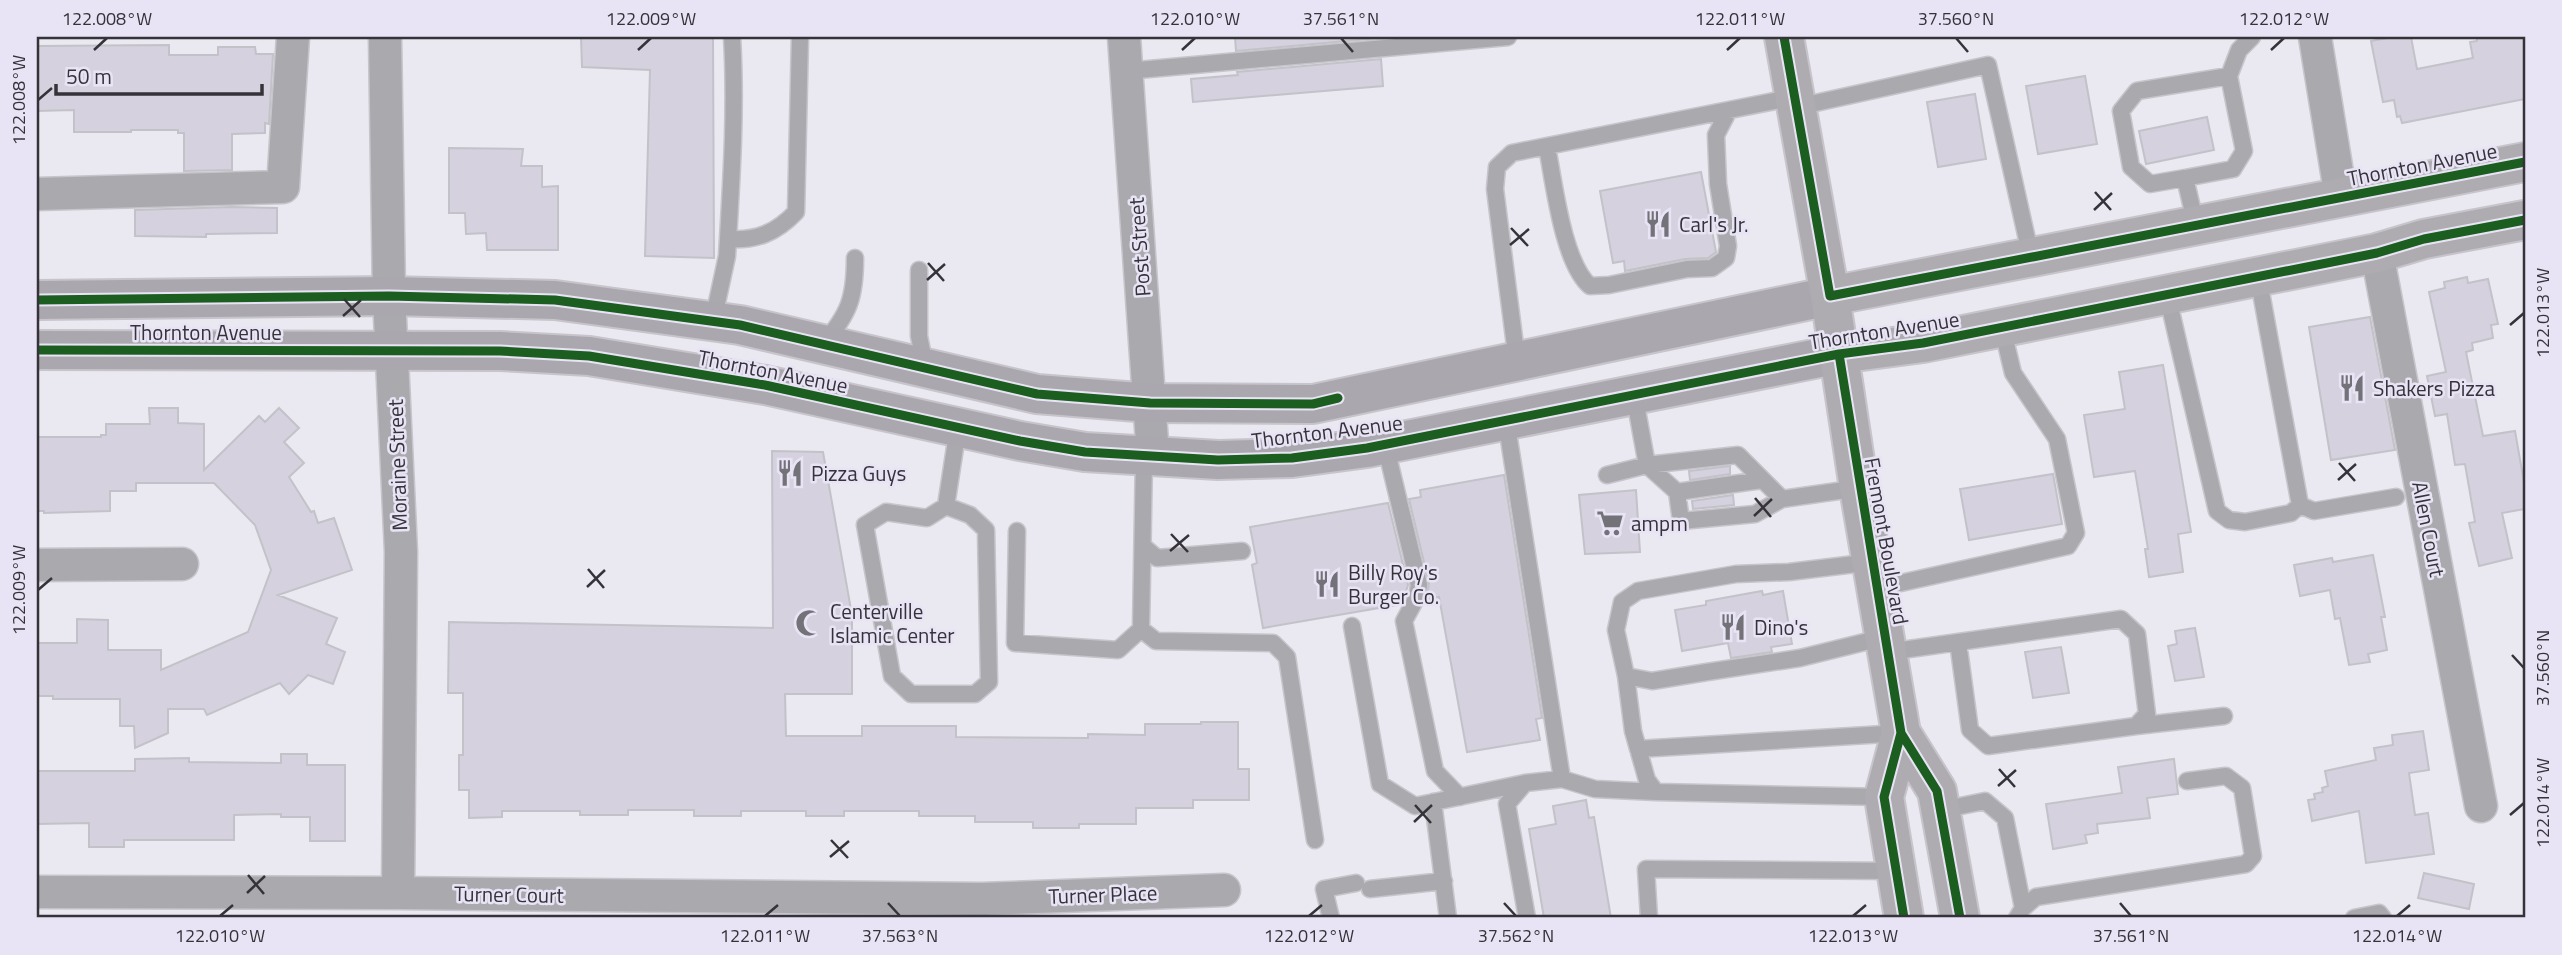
<svg xmlns="http://www.w3.org/2000/svg" width="2562" height="955" viewBox="0 0 2562 955" font-family="'Titillium Web',sans-serif">
<style>
.building{fill:#d5d1de;stroke:#c3c2c8;stroke-width:2}
.lines{fill:none;stroke-linecap:round;stroke-linejoin:round}
.lane-casing{stroke:#c7c5cb;stroke-width:19}
.street-casing{stroke:#c7c5cb;stroke-width:35}
.secondary-casing{stroke:#c7c5cb;stroke-width:42}
.primary-casing{stroke:#c7c5cb;stroke-width:42}
.lane{stroke:#aaa9ae;stroke-width:16}
.street{stroke:#aaa9ae;stroke-width:32}
.secondary{stroke:#aaa8ae;stroke-width:38}
.primary{stroke:#aeacb1;stroke-width:38}
.cycleway-casing{stroke:#e9e4f5;stroke-width:13}
.cycleway{stroke:#1b5e20;stroke-width:9}
.ticks{fill:none;stroke:#353339;stroke-width:2.5}
.labels{text-anchor:middle;dominant-baseline:central;stroke-width:5;stroke-linejoin:round;paint-order:stroke}
.street-label{font-size:21px;fill:#353339;stroke:#e9e4f5}
.poi-label{font-size:21px;fill:#353339;stroke:#e9e4f5;text-anchor:start}
.neatline{fill:none;stroke:#353339;stroke-width:2.5}
.ticks-label{font-size:18px;text-anchor:middle;fill:#353339}
</style>
<rect width="100%" height="100%" fill="#eae8f1"/>
<path class="building" d="M581,37H713L714,258L645,256L650,70L582,67Z
M1235,37H1379V38L1236,51Z
M2393,37H2411L2417,69L2473,58L2470,42L2477,41V37H2525V99L2402,123L2400,116L2397,117L2394,100L2383,102L2371,41Z
M169,45V55H218V47H255L256,54H273L269,124L265,123V133L232,134V170L184,171V133H178V130H131V132H74V110L37,111V46Z
M1381,59L1383,86L1193,102L1191,79L1238,75L1237,72Z
M2085,76L2097,144L2038,154L2026,86Z
M1975,94L1986,159L1938,167L1927,102Z
M2207,117L2214,150L2146,164L2139,131Z
M449,148L523,149L521,166H542V187L558,186V250H487L486,233L466,234L465,213H449Z
M1701,172L1716,252L1708,258L1685,259L1625,271L1624,261L1613,263L1600,191Z
M232,207L277,208V233L206,234V237L135,236V210Z
M2467,277L2468,283L2488,279L2498,324L2491,325L2493,338L2472,343L2473,350L2466,352L2483,436L2515,431L2525,488V509L2502,513L2512,558L2479,566L2469,523L2475,522L2465,464L2455,465L2447,414L2435,416L2427,376L2446,372L2429,292L2445,288L2444,282Z
M2370,317L2395,450L2331,460L2309,327Z
M2163,365L2191,532L2178,534L2183,572L2149,577L2145,549H2148L2135,471L2094,477L2084,415L2125,409L2119,372Z
M149,408H178V423L204,424V470L259,416L265,422L279,408L299,428L284,442L304,463L289,477L311,512L314,511L318,523L334,518L352,570L278,595L337,618L326,644L345,652L333,684L308,675L289,694L280,683L207,715L204,709H168V733L135,748L134,726H120V699H53V696H37V643H77V619L108,620V650H161V670L248,632L271,570L255,525L214,483H136V491H110V511L44,513V511H37V437H101V435H106V424H150Z
M772,451L823,452L852,615V694H785L786,736H862V726H956V737L1088,738V734L1145,735V724H1201V722H1238V769H1249V800H1193V808H1136V824H1079V828H1033V822H975V816H919V811H844V816H806V811H741V816H694V810H628V815H580V811H502V817L469,818V790H459V755H463V693H448L449,622L773,628Z
M1730,466V474L1690,480L1689,471Z
M2053,474L2062,524L1969,540L1960,489Z
M1504,475L1542,718L1536,719L1540,740L1467,752L1439,597L1427,599L1429,583L1409,499L1421,497L1420,490Z
M1636,490L1640,552L1585,554L1579,495Z
M1733,495L1734,505L1693,509L1692,501Z
M1388,503L1408,585L1402,604L1263,628L1252,565L1257,563L1250,527Z
M2373,555L2385,617H2381L2387,650L2368,654L2370,662L2349,665L2340,618L2335,619L2330,590L2300,596L2294,565L2332,558L2333,562Z
M1762,591L1763,595L1783,591L1792,644L1771,647L1772,652L1731,658L1728,643L1682,651L1675,610L1706,605V601Z
M2195,628L2204,677L2175,681L2168,646L2177,644L2175,631Z
M2061,647L2069,693L2033,698L2025,652Z
M2423,731L2429,770L2409,773L2415,815L2428,813L2434,854L2366,863L2359,811L2312,821L2308,800L2315,799L2314,794L2323,792L2322,788L2328,786L2325,771L2376,760L2374,748L2393,745L2392,735Z
M281,754H307V765H345V841H310V817H281V814L234,815V840H124V847H89V823L37,824V771H135V759L189,758V762L281,763Z
M2174,759L2178,794L2147,798L2150,818L2097,824L2098,833L2085,835L2087,843L2053,849L2046,804L2122,793L2118,767Z
M1586,800L1589,818L1594,817L1611,918H1544L1529,829L1556,824L1553,806Z
M2424,873L2474,884L2469,909L2418,898Z"/>
<g class="lines">
<defs>
<path id="lane" d="M1127,71L1508,37
M1797,107L1988,65L2031,257
M1547,147C1554,183 1563,263 1590,286L1609,285L1687,269L1712,268L1726,258L1728,246L1718,184L1716,135L1729,110
M2185,178L2233,169L2244,151L2229,76
M2196,225L2185,178L2150,184L2131,167L2121,111L2137,91L2229,76L2239,50L2252,37
M728,239C732,172 736,104 732,37
M919,270V336L925,366
M2167,294L2217,511L2229,520L2245,522L2291,513L2300,505L2258,276
M713,321L727,256L728,239C756,241 776,233 796,212L800,37
M823,344C849,314 855,298 855,258
M1517,361L1495,189L1497,167L1512,153L1795,97
M1634,394L1647,465L1677,492L1681,521L1755,514L1782,499L1859,488
M1385,444L1419,585L1417,597L1404,621L1435,771L1460,797
M1607,475L1647,465L1738,455L1782,499
M1677,492L1762,480
M2300,505L2314,511L2396,497
M946,506L970,515L986,530L989,682L975,694H911L892,676L865,525L886,512L927,518L946,506L958,428
M1017,531L1015,643L1118,650L1141,629L1144,456
M1143,546L1157,558L1242,551
M1872,562L1789,572L1736,574L1638,591L1622,602L1616,630L1626,676L1633,731L1647,780L1656,792L1884,797
M1878,588L2068,546L2076,533L2057,439L2013,373L2002,327
M1352,626L1380,784L1415,806L1525,783L1562,779L1506,420
M1141,629L1156,641L1273,643L1287,657L1315,840
M1888,652L2121,619L2137,634L2147,714L2136,726L1988,746L1970,730L1958,642
M1626,676L1652,681L1707,672L1800,658L1885,637
M2136,726L2224,716
M1638,749L1901,733
M1562,779L1595,789L1656,792
M1525,783L1507,804L1527,918
M1433,802L1448,918
M1941,810L1985,801L2005,818L2023,908
M1370,889L1444,881
M1331,918L1324,889L1356,883
M1649,918L1646,869L1895,871
M2017,918L2023,908L2036,897L2246,864L2253,856L2242,788L2226,776L2187,781
M2354,918L2379,913L2383,918"/>
<path id="street" d="M385,37L389,296L401,552L398,893
M1124,37L1153,457
M2315,37L2341,197
M37,194L283,187L293,37
M2377,253L2481,806
M37,565L182,564
M37,892L398,893L982,899L1224,890"/>
<path id="secondary" d="M37,300L389,296L555,300L740,325L1037,394L1150,403L1313,404L1830,296
M37,350L500,351L589,356L765,385L1020,441L1085,452L1218,460L1292,458L1367,448L1839,354"/>
<path id="primary" d="M1784,37L1830,296L1859,488L1901,733L1937,791L1960,918
M1830,296L2525,162
M1839,354L1923,343L2377,253L2424,239L2525,220
M1901,733L1884,797L1904,918"/>
</defs>
<use href="#lane" class="lane-casing"/>
<use href="#street" class="street-casing"/>
<use href="#secondary" class="secondary-casing"/>
<use href="#primary" class="primary-casing"/>
<use href="#lane" class="lane"/>
<use href="#street" class="street"/>
<use href="#secondary" class="secondary"/>
<use href="#primary" class="primary"/>
<defs>
<path id="cycleway" d="M1784,37L1830,296L2525,162
M37,300L389,296L555,300L740,325L1037,394L1150,403L1313,404L1338,398
M37,350L500,351L589,356L765,385L1020,441L1085,452L1218,460L1292,458L1367,448L1839,354L1923,343L2377,253L2424,239L2525,220
M1839,354L1901,733L1937,791L1960,918
M1901,733L1884,797L1904,918"/>
</defs>
<use href="#cycleway" class="cycleway-casing"/>
<use href="#cycleway" class="cycleway"/>
</g>
<path class="ticks" d="M1341,38L1353,52M1956,38L1968,52M94,50L107,38M638,50L651,38M1182,50L1195,38M1727,50L1740,38M2271,50L2284,38M38,100L52,88M2095,192L2111,210M2094,210L2112,193M1511,228L1528,246M1510,245L1529,229M928,263L944,281M927,280L945,264M344,299L360,317M343,316L361,300M2510,325L2524,313M2339,463L2355,481M2338,480L2356,464M1755,498L1771,517M1754,516L1772,499M1171,534L1188,552M1170,551L1189,535M588,569L604,588M587,587L605,570M38,590L52,578M2512,655L2524,668M1999,769L2015,787M1998,786L2016,770M1415,805L1431,823M2510,815L2524,803M1414,822L1432,805M831,840L848,858M830,857L849,841M248,875L264,894M247,893L265,876M888,903L900,916M1504,903L1516,916M2120,903L2131,916M220,916L233,905M765,916L778,905M1309,916L1322,905M1853,916L1866,905M2397,916L2410,905"/>
<defs>
<symbol id="restaurant-bare" viewBox="-9 -9 18 18"><path d="M-5-6h1v4h1v-4h1v4h1v-4h1v5L-1.5 .5V6h-2V.5L-5-1ZM5-6V6H3V1.5H1.5Q1.5-4 5-6Z" fill="#747279" stroke="#e9e4f5" stroke-width="2.5" paint-order="stroke"/></symbol>
<symbol id="supermarket-bare" viewBox="-9 -9 18 18"><path d="M-6-5.5h2.5l.6 2H6L4.5 2H-2.5L-4.4-4H-6ZM-1.5 3.2a1.3 1.3 0 1 0 .1 0ZM3 3.2a1.3 1.3 0 1 0 .1 0Z" fill="#747279" stroke="#e9e4f5" stroke-width="2.5" paint-order="stroke"/></symbol>
<symbol id="mosque-bare" viewBox="-9 -9 18 18"><path d="M3.5-4.9A6 6 0 1 0 3.5 4.9A5 5 0 1 1 3.5-4.9Z" fill="#747279" stroke="#e9e4f5" stroke-width="2.5" paint-order="stroke"/></symbol>
</defs>
<g fill-rule="evenodd">
<use href="#restaurant-bare" x="1639" y="205" width="38" height="38"/>
<use href="#restaurant-bare" x="2333" y="369" width="38" height="38"/>
<use href="#restaurant-bare" x="771" y="454" width="38" height="38"/>
<use href="#supermarket-bare" x="1591" y="504" width="38" height="38"/>
<use href="#restaurant-bare" x="1308" y="565" width="38" height="38"/>
<use href="#mosque-bare" x="790" y="604" width="38" height="38"/>
<use href="#restaurant-bare" x="1714" y="608" width="38" height="38"/>
</g>
<g class="labels">
<g class="street-label">
<text transform="translate(2422 164) rotate(-11)">Thornton Avenue</text>
<text transform="translate(1139 247) rotate(-94)">Post Street</text>
<text transform="translate(1884 330) rotate(-9)">Thornton Avenue</text>
<text x="206" y="332">Thornton Avenue</text>
<text transform="translate(773 371) rotate(11)">Thornton Avenue</text>
<text transform="translate(1327 431) rotate(-7)">Thornton Avenue</text>
<text transform="translate(397 465) rotate(-92)">Moraine Street</text>
<text transform="translate(2429 529) rotate(79)">Allen Court</text>
<text transform="translate(1887 541) rotate(80)">Fremont Boulevard</text>
<text transform="translate(509 894) rotate(1)">Turner Court</text>
<text transform="translate(1103 894) rotate(-2)">Turner Place</text>
</g>
<g class="poi-label">
<text x="1679" y="224">Carl's Jr.</text>
<text x="2373" y="388">Shakers Pizza</text>
<text x="811" y="473">Pizza Guys</text>
<text x="1631" y="523">ampm</text>
<text x="1348" y="572">Billy Roy's<tspan x="1348" dy="24">Burger Co.</tspan></text>
<text x="830" y="611">Centerville<tspan x="830" dy="24">Islamic Center</tspan></text>
<text x="1754" y="627">Dino's</text>
</g>
</g>
<rect width="2562" height="955" fill="none" stroke="#e9e4f5" stroke-width="77"/>
<path d="M56 84v10h206v-10" fill="none" stroke="#353339" stroke-width="3.5"/>
<text x="66" y="84" font-size="21" fill="#353339" stroke="#e9e4f5" stroke-width="5" paint-order="stroke">50 m</text>
<rect x="38" y="38" width="2486" height="878" class="neatline"/>
<g class="ticks-label">
<text x="107" y="25">122.008°W</text>
<text x="651" y="25">122.009°W</text>
<text x="1195" y="25">122.010°W</text>
<text x="1341" y="25">37.561°N</text>
<text x="1740" y="25">122.011°W</text>
<text x="1956" y="25">37.560°N</text>
<text x="2284" y="25">122.012°W</text>
<text transform="translate(19 100) rotate(-90)" y="6">122.008°W</text>
<text transform="translate(2543 313) rotate(-90)" y="6">122.013°W</text>
<text transform="translate(19 590) rotate(-90)" y="6">122.009°W</text>
<text transform="translate(2543 668) rotate(-90)" y="6">37.560°N</text>
<text transform="translate(2543 803) rotate(-90)" y="6">122.014°W</text>
<text x="220" y="942">122.010°W</text>
<text x="765" y="942">122.011°W</text>
<text x="900" y="942">37.563°N</text>
<text x="1309" y="942">122.012°W</text>
<text x="1516" y="942">37.562°N</text>
<text x="1853" y="942">122.013°W</text>
<text x="2131" y="942">37.561°N</text>
<text x="2397" y="942">122.014°W</text>
</g>
</svg>
